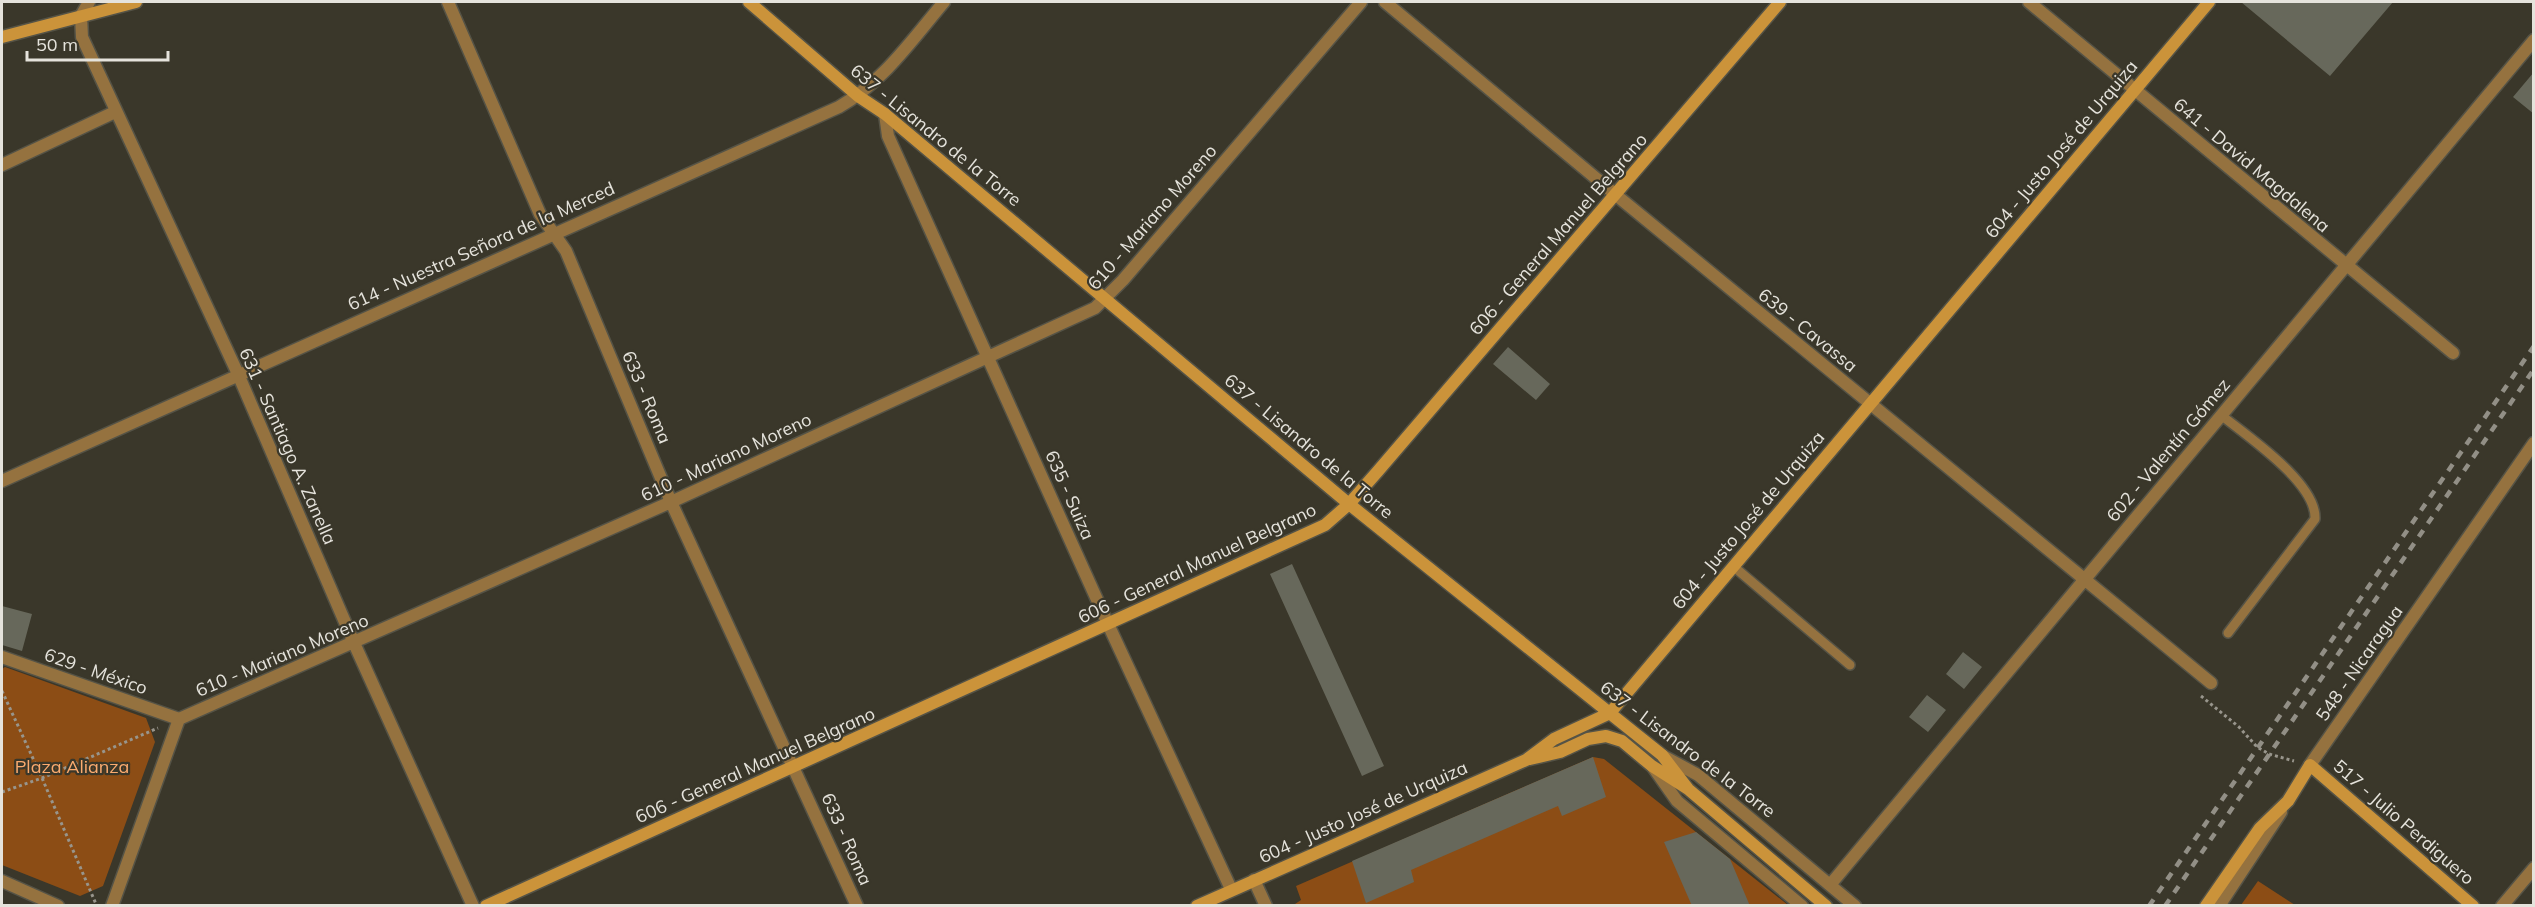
<svg xmlns="http://www.w3.org/2000/svg" width="2535" height="907" viewBox="0 0 2535 907" font-family="Mulish,sans-serif">
<style>
.green{fill:#8c4d15}
.building{fill:#67685b}
.lines{fill:none;stroke-linecap:round;stroke-linejoin:round}
.lane-casing{stroke:#555346;stroke-width:12}
.street-casing{stroke:#555346;stroke-width:15}
.secondary-casing{stroke:#555346;stroke-width:15}
.path{stroke:#98958c;stroke-width:3;stroke-dasharray:3 3;stroke-linecap:butt}
.lane{stroke:#95723f;stroke-width:9}
.street{stroke:#95723f;stroke-width:12}
.secondary{stroke:#cb933a;stroke-width:12}
.rail{stroke:#928f86;stroke-width:4.5;stroke-dasharray:8 8;stroke-linecap:butt}
.labels{text-anchor:middle;dominant-baseline:central;stroke-width:4.5;stroke-linejoin:round;paint-order:stroke}
.street-label{font-size:18px;fill:#e5e3dc;stroke:#3a372a}
.park-label{font-size:18px;fill:#fbab6f;stroke:#3a372a}
</style>
<rect width="100%" height="100%" fill="#3a372a"/>
<path class="green" d="M5,667L146,718L155,742L103,886L80,896L2,865V669Z
M1593,757L1604,759L1788,905L1292,906L1301,900L1296,886Z
M2258,881L2295,905H2241Z"/>
<path class="building" d="M2241,2H2393L2330,76Z
M2534,72V114L2513,97Z
M1508,347L1550,384L1536,400L1493,364Z
M1292,564L1384,766L1362,776L1270,574Z
M2,606L32,614L22,651L2,645Z
M1963,652L1982,667L1964,689L1946,674Z
M1927,695L1946,710L1928,732L1909,717Z
M1593,757L1606,797L1562,816L1558,806L1411,870L1414,882L1366,903L1352,861Z
M1696,832L1730,859L1750,906H1692L1664,842Z"/>
<g class="lines">
<defs>
<path id="lane" d="M2221,415C2247,436 2317,483 2315,519L2228,633
M1733,566L1850,665"/>
<path id="street" d="M89,2L81,16L82,37L238,374L354,643L473,906
M448,2L540,214L566,251L671,502L857,906
M1385,2L1616,195L2211,683
M2029,2L2453,353
M885,114L888,136L1108,624L1231,889
M2,165L115,112
M2,481L839,107C883,82 912,40 944,2
M2,657L179,719
M1663,756L1698,775L1855,906
M2310,765L2534,443
M1653,767L1677,801L1802,906
M1254,880L1266,906
M2,881L58,906
M1830,885L2534,40
M112,906L179,719L671,502L1095,308L1123,280L1361,2
M2219,906L2281,812
M2502,906L2534,868"/>
<path id="secondary" d="M749,2L858,96L885,114L1349,504L1662,755L1688,789
M2,37L136,2
M1530,759L1560,752L1588,739L1606,736L1622,741L1652,766L1688,789L1826,906
M486,906L1325,525L1349,504L1378,471L1780,2
M1197,906L1526,760L1554,739L1610,713L2209,2
M2206,906L2260,828L2288,801L2310,765L2473,906"/>
</defs>
<use href="#lane" class="lane-casing"/>
<use href="#street" class="street-casing"/>
<use href="#secondary" class="secondary-casing"/>
<path class="path" d="M2,691L42,778L96,904
M2201,696L2239,727L2257,747L2269,754L2294,761
M2,792L42,778L158,728"/>
<use href="#lane" class="lane"/>
<use href="#street" class="street"/>
<use href="#secondary" class="secondary"/>
<path class="rail" d="M2149,906L2534,346
M2165,906L2534,369"/>
</g>
<g class="labels">
<g class="street-label">
<text transform="translate(936 135) rotate(39)">637 - Lisandro de la Torre</text>
<text transform="translate(2061 149) rotate(-50)">604 - Justo José de Urquiza</text>
<text transform="translate(2252 165) rotate(40)">641 - David Magdalena</text>
<text transform="translate(1152 217) rotate(-49)">610 - Mariano Moreno</text>
<text transform="translate(1558 234) rotate(-49)">606 - General Manuel Belgrano</text>
<text transform="translate(481 246) rotate(-24)">614 - Nuestra Señora de la Merced</text>
<text transform="translate(1808 330) rotate(39)">639 - Cavassa</text>
<text transform="translate(647 397) rotate(67)">633 - Roma</text>
<text transform="translate(288 446) rotate(66)">631 - Santiago A. Zanella</text>
<text transform="translate(1309 446) rotate(40)">637 - Lisandro de la Torre</text>
<text transform="translate(2168 450) rotate(-50)">602 - Valentín Gómez</text>
<text transform="translate(726 457) rotate(-25)">610 - Mariano Moreno</text>
<text transform="translate(1070 495) rotate(66)">635 - Suiza</text>
<text transform="translate(1748 520) rotate(-50)">604 - Justo José de Urquiza</text>
<text transform="translate(1197 563) rotate(-25)">606 - General Manuel Belgrano</text>
<text transform="translate(282 655) rotate(-23)">610 - Mariano Moreno</text>
<text transform="translate(2359 663) rotate(-55)">548 - Nicaragua</text>
<text transform="translate(96 671) rotate(19)">629 - México</text>
<text transform="translate(1688 749) rotate(37)">637 - Lisandro de la Torre</text>
<text transform="translate(755 765) rotate(-24)">606 - General Manuel Belgrano</text>
<text transform="translate(1363 812) rotate(-24)">604 - Justo José de Urquiza</text>
<text transform="translate(2404 822) rotate(41)">517 - Julio Perdiguero</text>
<text transform="translate(847 839) rotate(66)">633 - Roma</text>
</g>
<g class="park-label">
<text x="72" y="766">Plaza Alianza</text>
</g>
</g>
<rect width="2535" height="907" fill="none" stroke="#e5e3dc" stroke-width="6"/>
<path d="M27 51v9h141v-9" fill="none" stroke="#e5e3dc" stroke-width="3"/>
<text x="36" y="51" font-size="18" fill="#e5e3dc" stroke="#3a372a" stroke-width="4.5" paint-order="stroke">50 m</text>
</svg>
